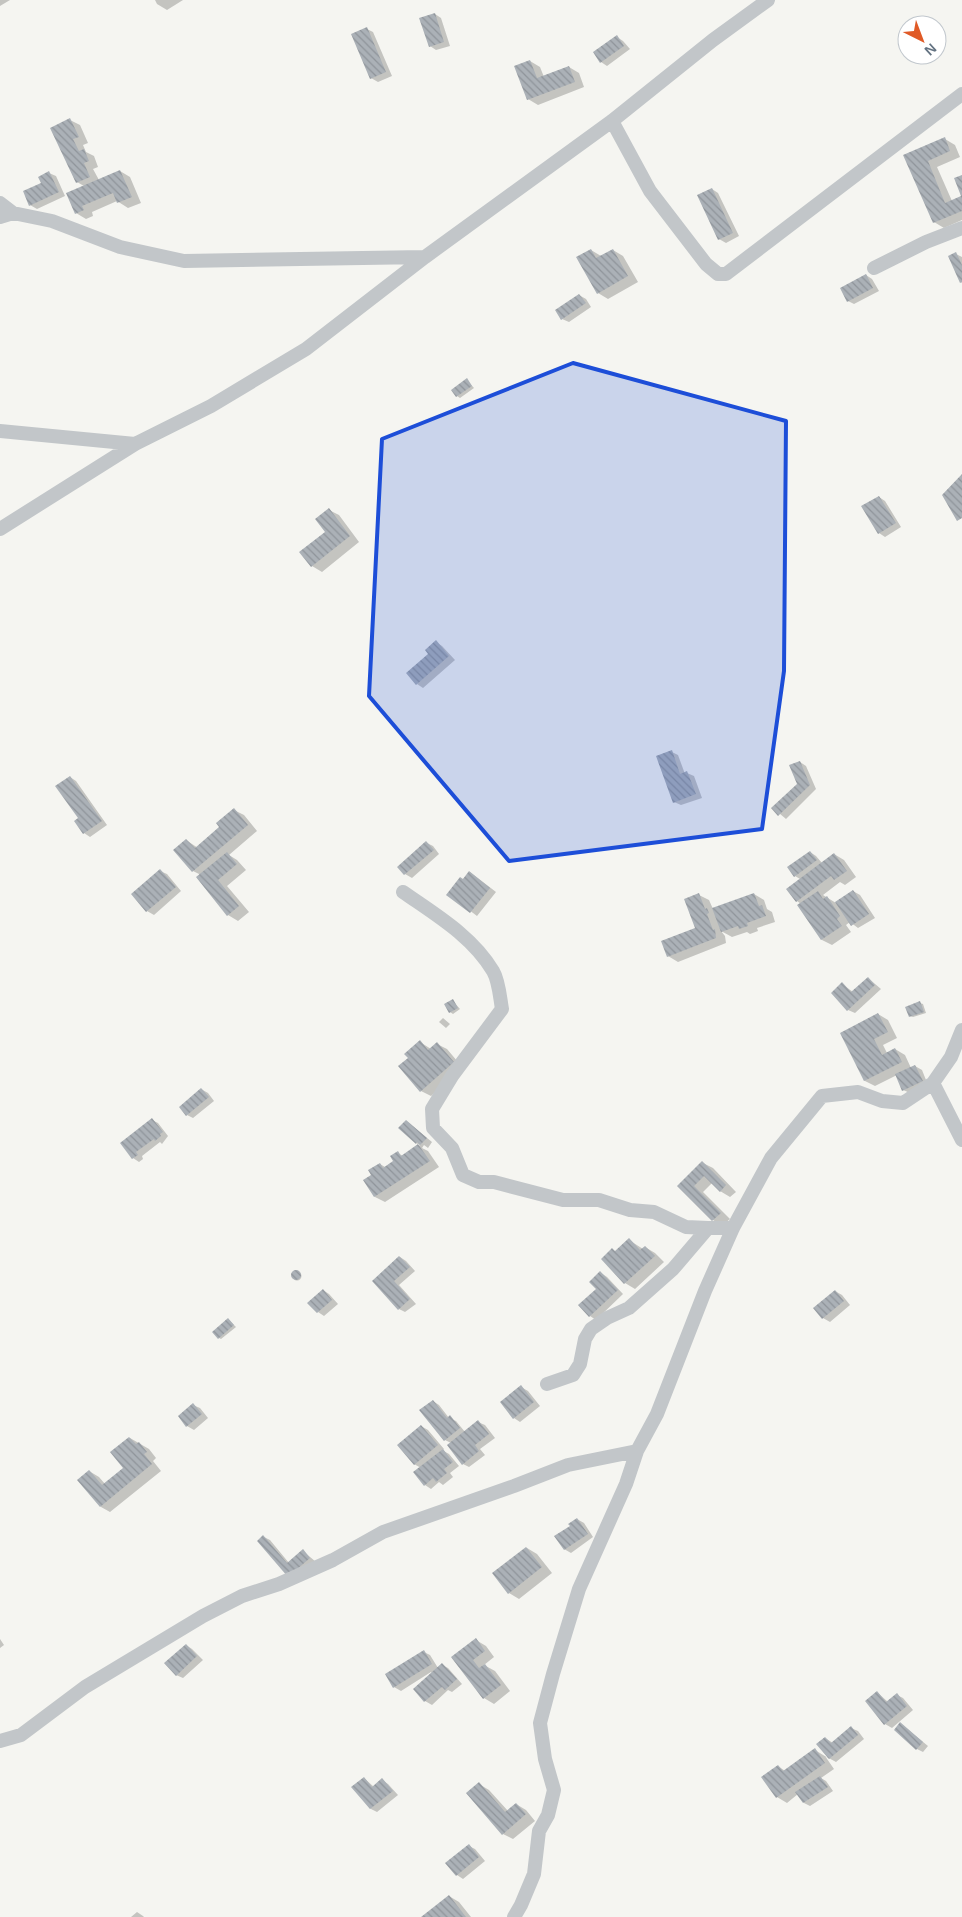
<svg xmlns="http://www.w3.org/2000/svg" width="962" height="1917" viewBox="0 0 962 1917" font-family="Arial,sans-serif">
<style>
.shadow{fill:#0003}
.building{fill:url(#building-back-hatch)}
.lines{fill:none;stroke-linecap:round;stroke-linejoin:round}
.street{stroke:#c2c6c9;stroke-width:14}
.marked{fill:#1d4ed8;fill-opacity:0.2;stroke:#1d4ed8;stroke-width:4;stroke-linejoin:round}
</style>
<defs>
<pattern id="building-back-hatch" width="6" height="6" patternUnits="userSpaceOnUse" patternTransform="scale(1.25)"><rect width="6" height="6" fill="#abb1b7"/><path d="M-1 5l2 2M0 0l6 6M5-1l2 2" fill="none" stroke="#8f949a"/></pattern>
</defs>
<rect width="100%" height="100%" fill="#f5f5f1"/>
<path class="shadow" d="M0,0H10L0,6Z
M155,0H183L167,10L157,4Z
M435,14L441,18L450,46L436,50L430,46Z
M367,29L373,32L392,76L378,82L371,78Z
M617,37L623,41L630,49L607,66L601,62Z
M530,61L540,67L544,77L569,67L579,73L584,87L538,105L528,99Z
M70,120L80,125L88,143L83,145L86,152L94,156L98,167L93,169L99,180L120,171L130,177L141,203L128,208L117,201L92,212L93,216L86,219L76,213L84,186L77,182Z
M945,139L955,145L960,157L937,167L952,201L962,197V220L944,228L934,222L905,156Z
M49,173L56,176L65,196L37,209L30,205Z
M712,189L718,193L739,236L726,243L719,239Z
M591,250L601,256L613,250L623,256L638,282L608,299L598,293Z
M956,254L962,257V283L961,282Z
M866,275L872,279L879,291L854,304L848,301Z
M579,295L586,299L591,307L569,322L562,319Z
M467,380L474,388L460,398L457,396Z
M879,497L885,501L901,527L885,537L879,533Z
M329,510L339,515L359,542L322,572L312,566L327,532Z
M436,642L442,646L455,660L423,688L417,684Z
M672,752L678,755L685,774L687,773L694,776L702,798L681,805L674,802Z
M800,762L806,766L816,789L786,819L773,808L798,784Z
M70,777L76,781L107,825L90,837L84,833Z
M234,810L244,815L257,831L229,855L237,860L246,870L227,886L249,912L238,921L228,915L201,875L193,871L175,850L186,840L198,848L221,827Z
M427,843L433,846L439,854L412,878L405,874L399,867Z
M810,852L816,856L822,863L834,854L844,860L856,877L845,885L840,882L823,895L836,903L853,891L860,895L875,918L858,928L850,922L846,925L851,932L832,945L822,940L799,905L801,904L797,901L800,879L795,876Z
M160,871L167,874L181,891L154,915L147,911Z
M470,872L496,892L477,916L448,894Z
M754,894L764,900L767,909L772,912L775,922L757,928L758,931L750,934L747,932L732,937L721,931L725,936L726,943L678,962L668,956L697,929L699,895L709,900L713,909Z
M868,978L881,989L855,1013L848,1010L842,984L853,992Z
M453,1001L460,1009L453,1014L450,1012Z
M920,1003L923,1004L926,1013L913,1017L910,1016Z
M878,1014L888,1020L897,1038L883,1045L887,1053L895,1049L905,1055L911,1068L915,1066L922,1070L928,1085L910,1093L903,1090L897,1075L875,1086L865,1081L841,1033Z
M443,1018L450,1024L446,1028L439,1022Z
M420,1042L431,1049L437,1044L447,1049L463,1068L431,1096L421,1091L409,1058Z
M201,1089L208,1093L214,1101L193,1118L187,1115Z
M152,1120L158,1123L168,1136L162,1144L160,1142L142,1156L143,1159L139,1162L133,1158Z
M406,1121L432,1142L428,1148L424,1145L422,1148L428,1151L439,1167L385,1202L375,1197L365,1181L373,1175L380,1164L385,1167L395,1161L398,1153L403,1156L420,1145L416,1143Z
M703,1163L713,1168L736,1192L730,1197L720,1191L712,1183L703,1192L730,1219L722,1226L713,1220L679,1186Z
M629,1240L643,1249L645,1247L655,1253L664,1262L635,1289L625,1283L616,1252Z
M400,1257L406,1261L415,1271L399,1285L416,1304L405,1312L399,1309L374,1281Z
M292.5 1276a4.5 4.5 0 1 1 9 0a4.5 4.5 0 1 1-9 0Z
M601,1273L607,1277L623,1294L596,1320L590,1316Z
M323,1290L329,1294L338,1304L324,1316L318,1312Z
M835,1291L842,1295L850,1305L830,1322L823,1318Z
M229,1320L236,1327L221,1339L219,1338Z
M521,1387L528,1391L540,1406L520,1422L514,1418Z
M433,1401L439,1405L449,1418L456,1421L465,1432L478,1422L485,1425L495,1438L480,1449L485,1455L469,1467L463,1464L451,1443L445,1440Z
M193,1405L200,1408L208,1418L194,1430L187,1426L179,1416Z
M421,1426L428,1430L444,1449L442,1450L449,1454L459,1466L450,1473L453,1477L443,1485L439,1482L431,1489L425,1485L421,1468L414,1464Z
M130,1438L149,1449L156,1458L153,1461L161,1471L110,1512L101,1507L89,1471L99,1477L105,1484L125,1468Z
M577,1519L584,1523L593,1537L571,1553L564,1549L572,1526Z
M264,1537L270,1540L289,1563L303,1551L316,1562L295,1580Z
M527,1548L537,1554L552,1573L519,1599L509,1593Z
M0,1639L4,1645L0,1648Z
M476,1640L486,1646L494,1657L484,1665L495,1671L510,1691L494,1704L484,1698L452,1658Z
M186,1645L192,1649L203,1660L183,1678L176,1675Z
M424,1652L430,1655L438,1668L442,1665L448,1668L462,1684L452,1692L448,1690L432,1705L425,1701L414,1689L432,1673L431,1672L401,1691L394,1687L387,1674Z
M878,1693L888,1702L897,1695L903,1698L913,1710L892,1728L885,1724Z
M901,1724L928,1746L923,1752L917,1749Z
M851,1728L858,1731L864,1739L836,1762L825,1756L834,1769L821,1778L826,1781L833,1791L810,1806L804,1803L798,1794L787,1803L777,1797L778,1766L785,1771L815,1750L828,1758L825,1738L833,1743Z
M364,1778L374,1787L382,1780L388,1784L398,1795L377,1812L371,1809L353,1787Z
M479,1784L489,1790L508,1811L516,1804L526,1810L535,1821L513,1839L503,1834Z
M469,1846L475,1849L485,1861L463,1879L457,1875Z
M449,1896L459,1902L471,1917H423Z
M137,1912L143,1916L144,1917H131Z"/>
<path class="building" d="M435,13L444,42L429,47L419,18Z
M367,27L386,72L370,79L351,34Z
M617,35L624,46L600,63L593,52Z
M530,60L537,78L569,66L575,82L527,100L514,66Z
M70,118L79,137L73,139L79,151L84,149L89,161L84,163L90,177L76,183L50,128Z
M945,137L950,151L928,161L945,203L961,196L954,178L962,175V211L933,223L903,155Z
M120,170L132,197L117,203L113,193L82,206L84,210L75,214L66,193Z
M49,171L59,192L29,206L23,191L41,183L38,177Z
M712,188L733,233L718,240L697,195Z
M591,249L596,258L613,249L628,276L597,294L576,257Z
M956,252L962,265V282L960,283L948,256Z
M866,274L873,288L847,302L840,288Z
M579,294L586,303L561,320L555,310Z
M467,378L472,386L456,397L451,390Z
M962,474V518L957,521L942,495Z
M879,496L896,523L878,534L861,506Z
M329,508L350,536L311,567L299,552L325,532L315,519Z
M436,640L449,656L416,685L406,673L428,654L425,650Z
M672,750L680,774L687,771L696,794L673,803L656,756Z
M800,761L810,785L778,816L771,808L797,784L789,765Z
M70,776L102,821L83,834L74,821L78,818L55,786Z
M234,808L248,825L192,872L173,850L186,839L195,848L219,827L216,823Z
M426,841L434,850L404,875L397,867Z
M810,851L817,860L794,877L787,867Z
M227,852L237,864L218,880L239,906L227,916L196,877Z
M834,853L847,871L834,880L831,876L796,902L786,889Z
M160,869L176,887L146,912L131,894Z
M469,871L490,888L470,913L446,895L460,877L463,879Z
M853,890L869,914L851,926L835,902Z
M818,891L823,899L827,896L840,916L837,919L842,926L821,940L797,905Z
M699,893L705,909L707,908L709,913L707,914L713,930L715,929L716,938L667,957L661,941L695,928L684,899Z
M754,893L759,906L762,905L766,916L747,923L748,926L739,929L738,926L721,932L712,908Z
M868,977L875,985L847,1011L831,993L842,982L851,992Z
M453,999L458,1008L449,1013L444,1004Z
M920,1001L924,1012L909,1017L905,1007Z
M878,1013L888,1032L874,1039L882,1055L895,1048L902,1062L864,1081L840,1033Z
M420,1040L428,1050L437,1042L454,1062L420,1092L398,1066L408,1058L404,1054Z
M915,1065L923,1081L902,1091L895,1074Z
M201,1088L209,1097L186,1116L179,1107Z
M152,1118L163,1132L160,1134L161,1136L155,1141L154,1139L136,1152L138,1155L132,1159L120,1143Z
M406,1120L427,1138L420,1145L417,1142L416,1144L398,1128Z
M418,1144L430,1161L374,1197L363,1180L371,1175L368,1170L380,1163L383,1168L393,1161L390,1156L398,1151L401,1156Z
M702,1161L726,1185L720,1192L704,1176L694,1186L721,1213L712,1221L677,1186Z
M629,1238L640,1250L645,1246L655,1256L624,1284L601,1259L612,1248L615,1251Z
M399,1256L410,1267L394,1281L410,1299L398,1310L372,1281Z
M291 1275a5 5 0 1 1 10 0a5 5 0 1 1-10 0Z
M600,1271L618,1290L589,1317L578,1305L596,1289L589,1282Z
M323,1289L332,1300L317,1313L307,1303Z
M835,1290L844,1301L822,1319L813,1308Z
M228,1318L234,1325L218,1339L212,1332Z
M521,1385L534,1402L513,1419L500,1402Z
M433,1400L447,1418L450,1415L460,1428L444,1441L419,1410Z
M193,1403L202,1414L186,1427L178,1416Z
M478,1420L489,1434L475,1445L479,1451L462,1465L447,1445Z
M421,1425L438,1445L414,1465L397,1445Z
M129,1437L136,1444L139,1442L147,1452L144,1454L152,1464L100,1507L77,1480L89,1470L102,1485L123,1468L110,1452Z
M443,1449L453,1462L444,1469L447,1473L436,1482L433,1478L424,1486L413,1472Z
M577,1518L588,1534L564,1550L554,1536L570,1526L568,1524Z
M263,1535L287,1563L303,1549L310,1558L288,1577L257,1541Z
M526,1547L542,1567L508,1594L492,1573Z
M476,1638L485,1651L473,1660L479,1668L485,1664L501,1685L483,1699L451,1657Z
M186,1644L197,1656L176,1676L164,1663Z
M424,1650L432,1664L393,1688L385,1674Z
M442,1663L457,1679L445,1690L442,1687L424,1702L413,1689Z
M877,1691L886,1702L897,1693L907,1706L884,1725L865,1701Z
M900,1722L923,1742L916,1750L894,1730Z
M851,1726L858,1735L829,1759L816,1744L825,1737L831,1743Z
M815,1748L825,1763L776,1798L761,1777L778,1765L783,1771Z
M820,1776L828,1787L803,1803L795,1792Z
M364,1777L372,1787L382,1778L393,1791L370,1809L351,1787Z
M479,1782L505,1812L516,1803L526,1814L502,1835L466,1793Z
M469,1844L479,1857L456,1876L445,1863Z
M449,1895L466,1917H421Z"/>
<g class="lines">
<path class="street" d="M612,121L650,191L706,264L718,274H726L962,94
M0,203L13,213
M0,217L13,213L52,221L120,247L184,261L425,257
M874,268L926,242L962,228
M0,431L135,444
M0,529L135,444L211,406L306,349L425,257L612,121L713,40L768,0
M403,892C436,915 472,936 493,971C499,981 500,998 502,1009L452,1076L432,1109L433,1128L452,1148L463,1175L479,1182H494L563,1200H599L630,1210L654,1212L686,1227L708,1228
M933,1083L962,1140
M547,1384L573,1375L580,1364L585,1339L591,1329L607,1318L629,1308L673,1269L708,1228H733
M0,1741L21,1735L85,1687L203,1616L242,1596L279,1584L333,1560L383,1532L514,1486L568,1465L637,1451
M514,1917L521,1905L534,1874L539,1831L548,1815L554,1790L545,1759L540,1723L553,1674L579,1589L626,1484L637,1451L657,1414L705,1291L733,1228L771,1158L822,1096L858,1092L882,1101L903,1103L933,1083L951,1057L962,1030"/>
</g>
<path class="marked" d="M573,363L786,421L784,671L762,829L509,861L369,696L382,439Z"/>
<g transform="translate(922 40) rotate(138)"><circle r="24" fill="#ffffff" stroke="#c1c7cd"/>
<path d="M0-4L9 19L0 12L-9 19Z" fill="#e05a26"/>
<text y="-8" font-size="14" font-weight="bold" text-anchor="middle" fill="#647382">N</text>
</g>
</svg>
